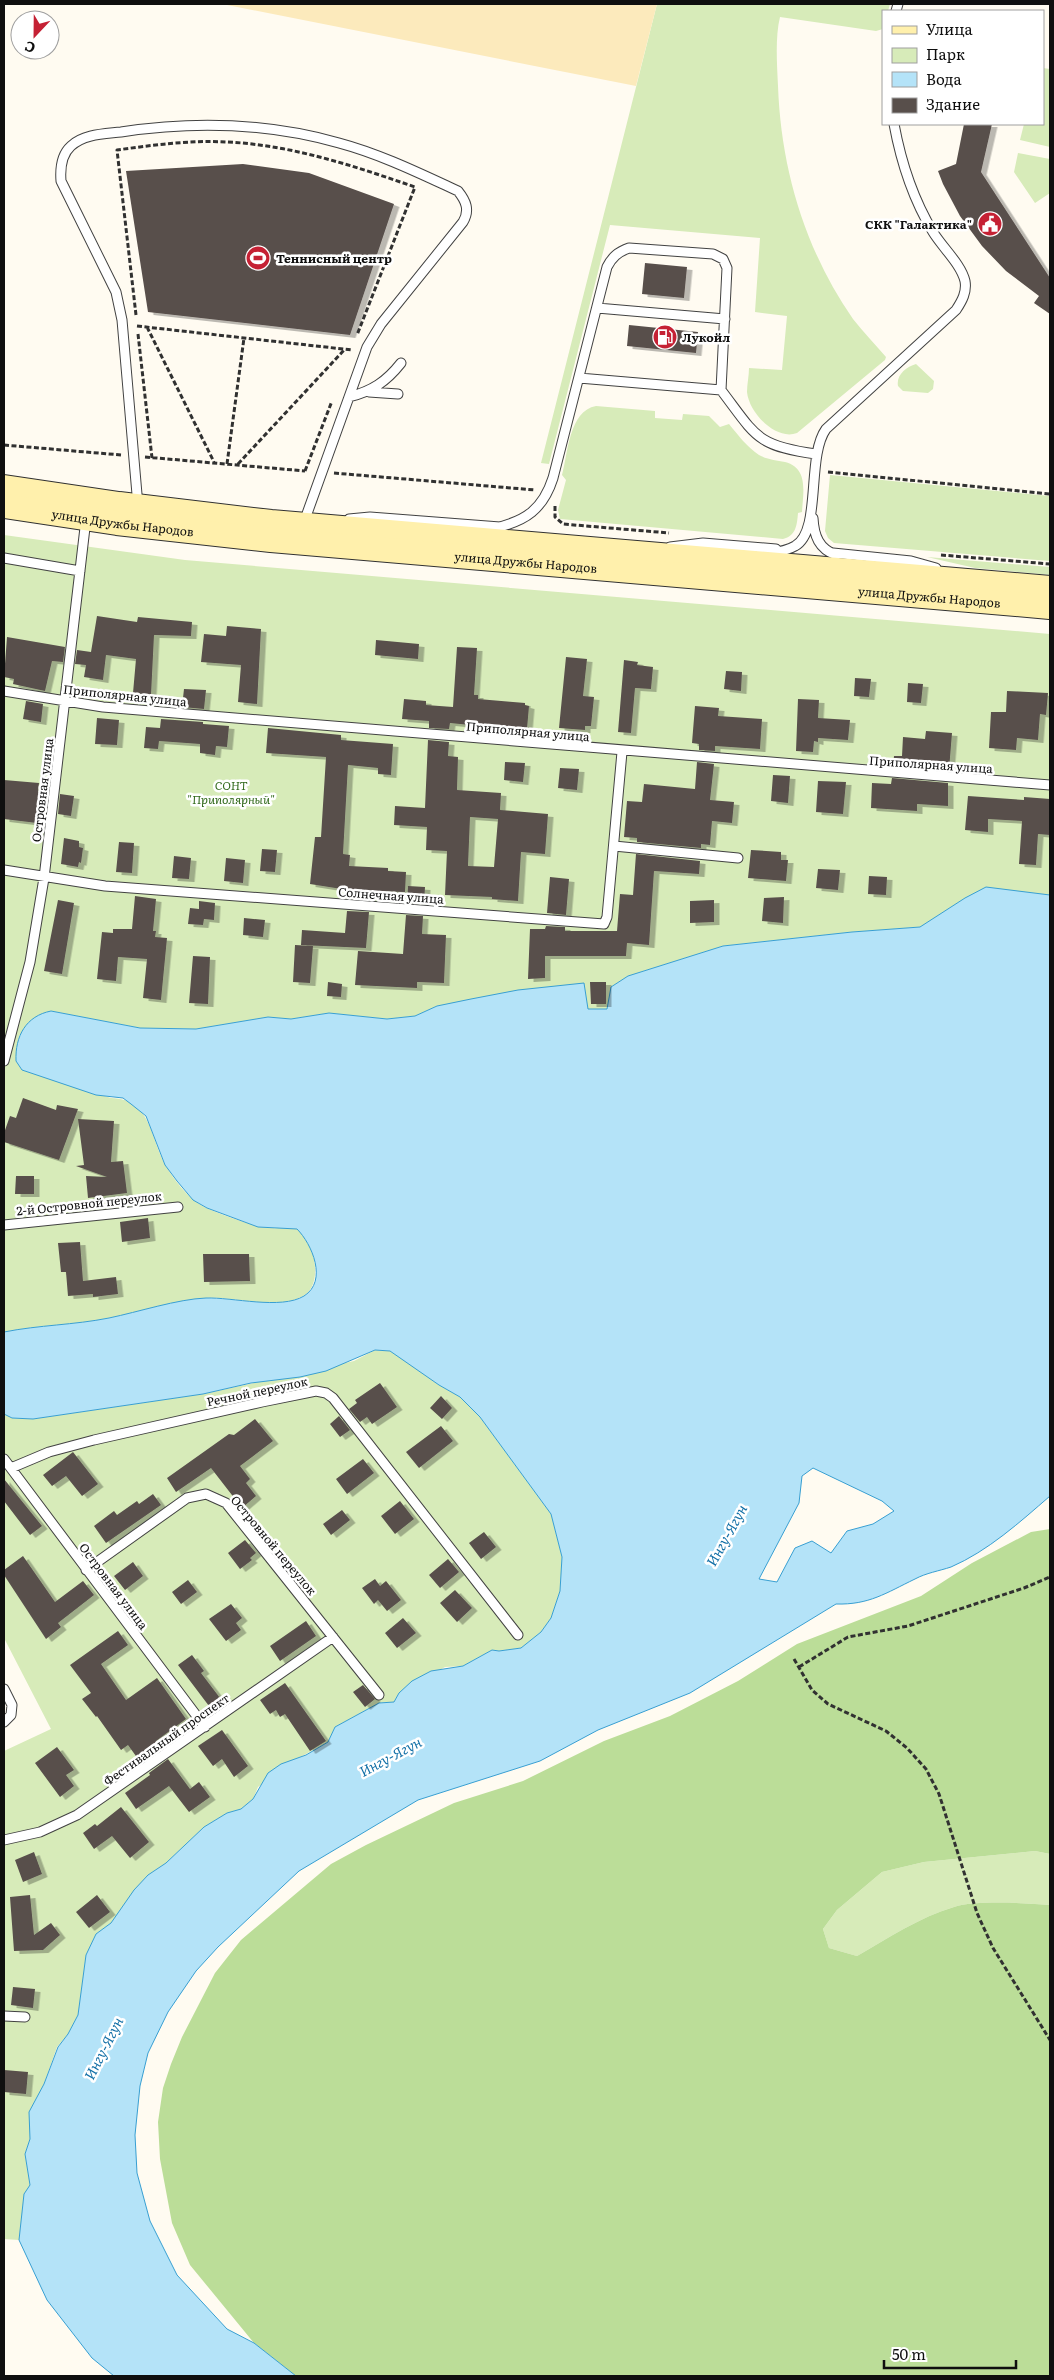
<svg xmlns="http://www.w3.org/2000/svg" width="1054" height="2380" viewBox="0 0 1054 2380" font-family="Literata,serif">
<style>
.green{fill:#d7ebb9}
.forest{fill:#bbdd98}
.sand{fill:#fceabc}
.water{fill:#b4e3f8;stroke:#389fd2;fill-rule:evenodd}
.building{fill:#584f4b;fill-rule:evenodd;filter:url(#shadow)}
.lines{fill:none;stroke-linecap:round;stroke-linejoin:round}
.service-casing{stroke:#424242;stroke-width:11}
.secondary-casing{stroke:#313131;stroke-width:26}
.path{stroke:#313131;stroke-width:3;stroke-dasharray:5 2.5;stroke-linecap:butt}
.service{stroke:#fff;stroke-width:9}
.secondary{stroke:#fff0ac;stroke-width:24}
.labels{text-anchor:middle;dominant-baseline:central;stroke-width:5;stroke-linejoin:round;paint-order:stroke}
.poi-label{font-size:12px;font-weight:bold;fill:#0f0f0f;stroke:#fff;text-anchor:start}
.street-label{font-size:12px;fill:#0f0f0f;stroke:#fff}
.park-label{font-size:12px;font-style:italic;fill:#326a1c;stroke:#fff}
.water-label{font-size:14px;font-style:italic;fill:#1370a7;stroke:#fff}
</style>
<defs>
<filter id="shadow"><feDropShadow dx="5.5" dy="3" stdDeviation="0" flood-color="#0004"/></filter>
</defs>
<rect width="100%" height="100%" fill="#fffbf1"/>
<path class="green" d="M657,4H890L888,11H883V29L876,31L780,17C775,37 777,65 778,86C781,169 805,250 853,319C863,332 875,344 886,357L885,360L797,433C776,441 749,413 747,392C747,384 749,376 749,368L782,370L787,316L755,312L760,238L610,225L549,464L541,463Z
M1043,68L1050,69V147L1020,140L1024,124H1043Z
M1018,153L1050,159V193L1035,203L1014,172Z
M916,364L934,381L933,389L928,393L903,391L898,386C896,375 906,367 916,364Z
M596,406L655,411V418L682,420L683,414L709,416L720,427L729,424C738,435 747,447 759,455C768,460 776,460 785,462C809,468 803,493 802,512L798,513C797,525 796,536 783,539L560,519L558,510L566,480L562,475C568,453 569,411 596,406Z
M830,475L1050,496V561L834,543L828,538L825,531Z
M4,535L185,560L1050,634V895L1021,892L965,898L921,927L852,932L723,946L628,976L611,987L608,1009L588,1010L584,984L437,1006L415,1016L387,1019L329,1013L291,1019L268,1017L196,1029L140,1028L51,1011L19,1036L16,1061L22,1070L111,1098C152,1099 150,1139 166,1166C176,1183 192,1203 211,1210C231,1218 251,1226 272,1228C281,1229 291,1224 298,1230C315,1241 324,1285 303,1296C276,1311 235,1296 205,1298C173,1300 140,1312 109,1318C74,1325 38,1325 4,1332Z
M927,557L1050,567V575L975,568Z
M375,1350L390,1351L406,1360L439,1385L460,1397L480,1417L551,1514L562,1557L560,1591L551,1618L541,1632L521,1648L499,1651L492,1650L463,1666L445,1667L399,1693L394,1702L379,1703L335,1727L328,1742L295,1760L258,1787L253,1799L241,1809L227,1813L204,1827L166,1863L148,1875L111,1923L96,1934L86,1955L78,2015L68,2034L57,2047L44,2084L30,2111V2139L25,2154L30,2185L24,2195L19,2240L4,2239V1751L51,1729L4,1638V1414L12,1418L33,1419L203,1394L354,1361Z
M1035,1851L1050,1854V1905C1027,1903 975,1900 954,1907C920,1917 888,1938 857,1956L829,1948L823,1929L837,1910L882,1872L924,1862Z"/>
<path class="forest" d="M1050,1529V1854L1035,1851L924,1862L882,1872L837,1910L823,1929L829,1948L857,1956C888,1938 920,1917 954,1907C975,1900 1027,1903 1050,1905V2376H296L254,2343L190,2265L172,2223L160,2159L158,2122L163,2088L171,2064L182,2037L215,1973L241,1940L331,1864L366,1845L454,1803L523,1781L604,1741L670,1716L738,1681L797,1644L921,1596L972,1563L1031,1532Z"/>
<path class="sand" d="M222,4H657L636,86Z"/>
<path class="water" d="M986,887L1050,895V1496C1020,1522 988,1551 951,1567C939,1571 926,1573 915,1579C886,1593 869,1605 836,1604L690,1693L598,1730L540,1761L418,1800L299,1871L218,1947L196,1971L168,2012L148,2053L140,2086L135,2135L137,2173L150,2221L177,2275L227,2329L254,2343L296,2376H114L92,2358L47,2300L19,2240L24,2194L30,2185L25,2154L30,2139L29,2112L44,2084L58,2047L68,2034L78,2015L86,1955L96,1934L111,1923L134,1890L148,1875L166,1863L204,1827L227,1813L241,1809L253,1799L268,1773L281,1764L306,1755L328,1742L335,1727L379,1703L394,1702L399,1693L412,1681L431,1671L463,1666L492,1650L499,1651L521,1648L541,1632L551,1618L560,1591L562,1557L551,1514L480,1417L460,1397L439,1385L390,1351L375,1350L326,1371L300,1377L251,1383L203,1394L33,1419L12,1418L4,1414V1332C39,1325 74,1325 109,1318C138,1312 178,1299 206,1298C232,1297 281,1310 304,1296C328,1281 312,1244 297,1229L258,1227L207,1208L193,1200L177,1181L165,1165L146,1116L131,1104L123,1098L96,1095L22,1070L16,1061C15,1036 26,1016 51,1011L140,1028L196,1029L268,1017L291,1019L329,1013L387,1019L415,1016L437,1006L471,999L518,990L584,983L588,1009H607L611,987L628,976L723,946L852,932L920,927L965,898ZM813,1468L882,1501L894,1511L873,1524L847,1531L831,1553L812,1541L795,1548L777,1582L759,1579L799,1503L802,1476Z"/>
<path class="building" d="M964,124H992L981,172L1050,278V314L1034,303L1039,296L1006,271L982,246L960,216L943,184L938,171L956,164Z
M243,164L309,173L394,204L350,335L148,312L126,171Z
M645,263L687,267L684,298L642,294Z
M629,325L698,332L696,353L627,346Z
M97,616L137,622L138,617L192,622L191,636L154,635L151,695L133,693L136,659L106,655L103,680L84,677L86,665L75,664L77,650L91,652Z
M227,626L261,629L257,704L238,702L241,665L201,662L204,634L226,636Z
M7,637L65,647L63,662L52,661L45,691L13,684L14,679L4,677Z
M376,640L419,644L418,659L375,655Z
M457,647L477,648L474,695H478V699L525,703V705L529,706L527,729L470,723V725L450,723L449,729L429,728V721L402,719L404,699L426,701V705L453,707Z
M566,657L587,659L583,696L594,697L591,726H585V730L559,728Z
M624,660L638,662L637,665L653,667L651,689L635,688L631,733L618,732Z
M726,671L742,672L741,691L724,689Z
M855,678L871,679L869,697L854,696Z
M908,683L923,684L921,703L907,702Z
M184,689L206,690L204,709L182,707Z
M1007,691L1048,693L1046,715L1040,714L1038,740L1017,738L1016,750L989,748L991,712H1006Z
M798,699L819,700L818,718L850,720L848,740L818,738V742L814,741L813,752L796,751Z
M26,701L43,704L41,722L23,719Z
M695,706L719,708L718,716L762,719L760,749L715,746V751L699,750V744L692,743Z
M97,718L119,720L117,745L95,744Z
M161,719L203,722V724L229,726L227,747L216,746L215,755L200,753V744L159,741L158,749L144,748L146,727L160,728Z
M268,728L341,735V740L393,744L391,775L378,774V768L348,765L343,854L350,855L349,866L388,868V871L406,872L405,892L370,891V900L348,898V890L310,884L315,837H321L326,757L266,753Z
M926,731L952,733L949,770L893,766L894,756H902L903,737L925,739Z
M428,740L449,742L448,756L458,757L457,790L501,793L500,810L548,814L545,854L521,852L518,901L492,899V897L445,895L447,851L426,850L427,827L394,825L395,806L425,808ZM470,817L498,819L494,867L468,866Z
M505,762L525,763L523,782L504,780Z
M697,762L714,764L710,800L734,802L732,823L712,821L710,845L701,844V848L637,842V838L624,837L627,801L642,802L644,784L695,789Z
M560,768L579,769L577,790L558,788Z
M773,775L790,776L788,803L771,801Z
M892,778L948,783V806L917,804V811L871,808L872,783L891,784Z
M4,780L39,783L38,792L48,793L45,813L39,812L37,823L4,819Z
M818,781L846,782L843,814L816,812Z
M60,794L74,796L71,816L58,814Z
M968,796L1024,800V797L1050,799V835L1038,834L1036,865L1019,864L1022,821L988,819V832L965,830Z
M64,838L79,841V847L83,848L81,863L79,862L78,867L61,864Z
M119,842L134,843L132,873L116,872Z
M262,849L277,850L275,872L260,871Z
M751,850L781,852V860H788L786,881L748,878Z
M636,854L700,861L699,874L654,871L649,945L627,943L626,956H545V978L528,979L530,929H545L546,926L565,927V931H617L620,894L633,895Z
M174,856L191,858L189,879L172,878Z
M226,858L245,860L243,883L224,881Z
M818,869L840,870L838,890L816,888Z
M869,876L887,877L886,895L868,894Z
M550,877L569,879L566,915L547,913Z
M408,886L425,887L424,904L407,903Z
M135,896L156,899L153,931H156L155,937L167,938L161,1000L143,998L147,959L118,957L116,981L97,979L102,932L113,933V929H132Z
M784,897L783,923L762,921L764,898Z
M58,900L74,903L62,974L44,971Z
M714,900V922L690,923V901Z
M199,901L215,903L214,920L204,919L203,925L188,924L190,908L199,909Z
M347,911L369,912L366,948L301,945L302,930L345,933Z
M406,915L423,916L422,934L446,935L444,983L417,982V988L355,985L358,951L403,954Z
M244,918L265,920L263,937L243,935Z
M295,945L313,946L310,983L293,982Z
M193,956L210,957L208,1004L189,1003Z
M328,982L342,984L341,997L327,996Z
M590,982H606V1004H591Z
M23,1098L56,1110L57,1105L78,1109L59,1160L4,1142V1133L10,1116L16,1118Z
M78,1119L114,1121L111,1162L123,1161L127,1193L88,1198L86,1176L107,1177L76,1166L84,1165Z
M16,1176H34V1194H15Z
M148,1218L150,1238L122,1242L120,1222Z
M80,1242L83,1281L116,1277L118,1294L93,1297V1294L68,1296L66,1272H61L58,1243Z
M203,1254H249L250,1281L204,1282Z
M380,1383L397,1407L372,1424L367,1417L360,1422L349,1409L357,1403L355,1400Z
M441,1396L452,1408L442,1419L430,1408Z
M339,1416L350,1430L340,1437L330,1424Z
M255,1419L273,1441L240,1466L250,1479L246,1483L256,1496L242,1508L211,1468L176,1492L167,1478L229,1434L234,1435Z
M441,1426L453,1441L419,1468L406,1452Z
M73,1452L98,1484L82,1496L66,1476L52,1486L43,1475Z
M363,1459L374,1473L347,1494L336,1479Z
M4,1479L42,1526L30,1535L4,1501Z
M153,1494L161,1505L106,1543L94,1526L114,1511L117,1515L137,1501L139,1504Z
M400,1501L414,1519L395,1534L381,1516Z
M342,1510L350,1520L331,1535L323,1524Z
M484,1532L496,1547L481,1559L469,1543Z
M245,1540L256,1553L250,1558L252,1560L240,1569L228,1553Z
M23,1556L55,1602L83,1581L94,1595L58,1623L61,1627L46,1639L4,1575V1570Z
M448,1559L459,1572L440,1588L429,1575Z
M133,1562L143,1576L125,1590L114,1576Z
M375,1579L380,1586L386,1581L401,1600L387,1611L378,1600L374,1604L362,1588Z
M188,1580L197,1592L181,1604L172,1592Z
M455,1590L472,1608L457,1622L440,1603Z
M231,1604L242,1618L236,1623L241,1630L226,1641L209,1619Z
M403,1618L416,1633L397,1648L385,1633Z
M306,1621L316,1636L280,1661L270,1646Z
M118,1631L128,1645L101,1664L126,1700L157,1678L186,1719L156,1741L161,1749L141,1763L128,1745L121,1750L97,1716L96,1717L82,1699L91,1693L70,1665Z
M192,1655L204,1671L201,1673L220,1698L209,1706L178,1665Z
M285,1683L326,1741L310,1751L285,1714L280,1717L276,1710L270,1714L260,1700Z
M363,1685L375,1699L365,1707L353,1692Z
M222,1730L248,1766L234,1777L222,1759L213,1766L198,1746Z
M57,1747L74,1770L66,1775L74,1786L60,1797L35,1763Z
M168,1759L190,1789L199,1782L210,1797L189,1812L169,1786L136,1809L125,1793L150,1775L149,1773Z
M121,1807L149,1842L130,1858L112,1836L94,1849L83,1833L95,1824L97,1826Z
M34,1852L42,1874L23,1882L15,1860Z
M30,1895L34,1935L51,1923L60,1935L43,1950L14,1951L10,1897Z
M97,1895L110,1912L89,1928L76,1912Z
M13,1987L35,1989L33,2008L11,2005Z
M4,2070L28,2072L26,2094L4,2092Z"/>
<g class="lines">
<defs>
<path id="service" d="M896,11L898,4
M597,308L725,319
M579,378L721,390
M369,392L398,394
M349,397C372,391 386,382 401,363
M138,506L122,320L116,292L61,181C60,168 61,155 71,146C84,134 104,134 121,132C193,121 268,123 339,143C380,154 419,173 458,191C466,201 470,210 463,222L381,324L367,347L304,522
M813,518C814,536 819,549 836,555
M349,519L370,517L500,527
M495,528C526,521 543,509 553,478L607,267C612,257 618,252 629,248L713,254L723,259L727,268L721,390C756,436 756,446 816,454
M670,547L703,543L776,549
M833,553L911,561L936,568
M761,555C771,553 785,552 795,546C822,531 806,457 826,429L956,310C962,301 967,292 965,281C961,264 942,247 933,232C913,199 901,162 894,124
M4,558L80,571
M4,691L103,707L163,712L1050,785
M614,846L738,858
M4,870L105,886L604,924L607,917L622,752
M4,1061L30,962L44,878L86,519
M4,1225L178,1207
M4,1459L205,1727
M11,1468L49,1452L94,1440L262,1402L316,1391L326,1393L333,1398L518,1635
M86,1570L187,1498L206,1494L226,1503L379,1695
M4,1689L12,1705L11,1715L4,1722
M4,1840L40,1832L77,1815L333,1637
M4,2016L25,2017"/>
<g id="secondary">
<path d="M4,487L119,504L271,522L1050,588"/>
<path id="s1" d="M4,506L117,523L271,540L1050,607"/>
</g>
</defs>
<use href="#service" class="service-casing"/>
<use href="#secondary" class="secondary-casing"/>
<path class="path" d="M136,315L117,150C153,145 191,140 227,142C292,145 354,166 415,187L357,335
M137,326L352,350
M147,327L214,462
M138,334L152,458
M4,445L121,455
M145,457L305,471
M227,464L244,338
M238,464L345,349
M305,471L332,401
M828,472L1050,494
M334,473L535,490
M555,506V517L563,524L669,533
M941,555L1050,564
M794,1659L812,1690L828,1704L886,1731L907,1748L926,1769L939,1794L977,1913L993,1948L1050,2040
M799,1667L848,1637L908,1626L1024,1588L1050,1577"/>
<use href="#service" class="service"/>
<use href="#secondary" class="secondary"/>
</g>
<defs>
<symbol id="civic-disc" viewBox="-11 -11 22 22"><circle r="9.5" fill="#c52134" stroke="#fff"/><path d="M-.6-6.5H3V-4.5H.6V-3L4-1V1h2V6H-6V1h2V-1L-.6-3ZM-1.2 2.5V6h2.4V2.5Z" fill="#fff"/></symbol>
<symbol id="stadium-disc" viewBox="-11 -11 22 22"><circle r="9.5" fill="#c52134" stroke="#fff"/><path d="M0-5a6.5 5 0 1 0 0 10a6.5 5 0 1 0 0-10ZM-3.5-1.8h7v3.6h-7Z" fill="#fff"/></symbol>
<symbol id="fuel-disc" viewBox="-11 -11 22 22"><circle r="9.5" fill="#c52134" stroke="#fff"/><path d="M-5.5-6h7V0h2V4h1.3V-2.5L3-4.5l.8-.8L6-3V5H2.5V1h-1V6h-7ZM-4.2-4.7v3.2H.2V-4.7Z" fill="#fff"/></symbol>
</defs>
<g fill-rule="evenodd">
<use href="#civic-disc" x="976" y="210" width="28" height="28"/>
<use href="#stadium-disc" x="244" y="244" width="28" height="28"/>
<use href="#fuel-disc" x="651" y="323" width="28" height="28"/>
</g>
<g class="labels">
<g class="poi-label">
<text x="972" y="224" text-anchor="end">СКК "Галактика"</text>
<text x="276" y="258">Теннисный центр</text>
<text x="682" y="337">Лукойл</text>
</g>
<g class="street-label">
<text stroke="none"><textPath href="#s1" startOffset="120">улица Дружбы Народов</textPath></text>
<text stroke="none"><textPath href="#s1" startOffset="525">улица Дружбы Народов</textPath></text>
<text stroke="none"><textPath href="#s1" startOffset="930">улица Дружбы Народов</textPath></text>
<text transform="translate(125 695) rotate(6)">Приполярная улица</text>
<text transform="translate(528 731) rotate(5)">Приполярная улица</text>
<text transform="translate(931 764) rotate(4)">Приполярная улица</text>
<text transform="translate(42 790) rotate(-83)">Островная улица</text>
<text transform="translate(391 895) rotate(4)">Солнечная улица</text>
<text transform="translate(89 1203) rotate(-6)">2-й Островной переулок</text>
<text transform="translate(257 1391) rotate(-12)">Речной переулок</text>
<text transform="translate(274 1545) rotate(50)">Островной переулок</text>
<text transform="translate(114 1586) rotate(53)">Островная улица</text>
<text transform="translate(166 1739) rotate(-35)">Фестивальный проспект</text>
</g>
<g class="park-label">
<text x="231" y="785">СОНТ<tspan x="231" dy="14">"Приполярный"</tspan></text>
</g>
<g class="water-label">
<text transform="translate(726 1535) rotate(-61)">Ингу-Ягун</text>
<text transform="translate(390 1756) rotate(-28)">Ингу-Ягун</text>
<text transform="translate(103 2048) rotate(-63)">Ингу-Ягун</text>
</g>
</g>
<rect width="1054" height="2380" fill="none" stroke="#0f0f0f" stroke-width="10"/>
<rect x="882" y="10" width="162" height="115" fill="#ffffff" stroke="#9f9f9f"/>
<rect x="892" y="26" width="25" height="8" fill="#fff0ac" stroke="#9f9f9f"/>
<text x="926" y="35" font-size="15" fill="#0f0f0f">Улица</text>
<rect x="892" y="48" width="25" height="15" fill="#d7ebb9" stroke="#9f9f9f"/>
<text x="926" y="60" font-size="15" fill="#0f0f0f">Парк</text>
<rect x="892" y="72" width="25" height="15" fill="#b4e3f8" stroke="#9f9f9f"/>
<text x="926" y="85" font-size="15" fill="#0f0f0f">Вода</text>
<rect x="892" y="98" width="25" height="15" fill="#584f4b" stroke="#9f9f9f"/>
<text x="926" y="110" font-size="15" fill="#0f0f0f">Здание</text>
<g transform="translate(35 35) rotate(202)"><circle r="24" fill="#ffffff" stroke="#9f9f9f"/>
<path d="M0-4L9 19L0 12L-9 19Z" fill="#c52134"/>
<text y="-8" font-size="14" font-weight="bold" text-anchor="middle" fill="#0f0f0f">С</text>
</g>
<path d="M884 2360v8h132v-8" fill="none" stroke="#0f0f0f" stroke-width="2.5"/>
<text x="892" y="2360" font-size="15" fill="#0f0f0f" stroke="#ffffff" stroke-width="4" paint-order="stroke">50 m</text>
</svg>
